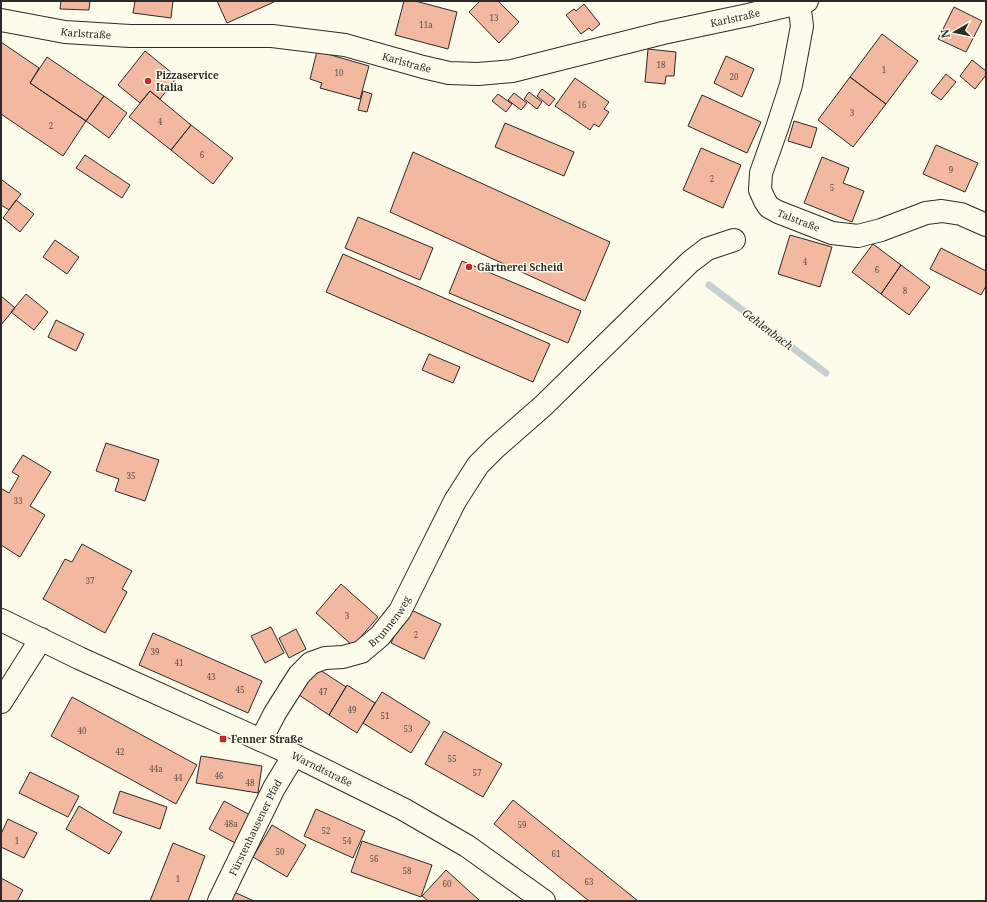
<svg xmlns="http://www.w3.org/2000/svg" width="987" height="902" viewBox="0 0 987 902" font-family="'Noto Serif',serif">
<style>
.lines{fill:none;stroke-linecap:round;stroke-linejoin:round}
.stream{stroke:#c7d0d0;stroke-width:7}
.building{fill:#f2b8a0;stroke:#2b2b2b}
.minor-casing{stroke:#2b2b2b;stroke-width:24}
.major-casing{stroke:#2b2b2b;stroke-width:24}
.minor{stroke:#fdfbea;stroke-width:22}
.major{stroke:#fdfbea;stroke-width:22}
.poi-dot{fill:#c62828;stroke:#fdfbea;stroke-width:1.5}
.labels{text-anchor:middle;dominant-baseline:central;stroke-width:3;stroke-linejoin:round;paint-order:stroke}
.number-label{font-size:8px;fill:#5d4e48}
.street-label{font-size:10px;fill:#2b2b2b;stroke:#fdfbea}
.poi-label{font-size:10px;font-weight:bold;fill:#2b2b2b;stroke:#fdfbea;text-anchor:start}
.water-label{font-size:11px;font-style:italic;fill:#2b2b2b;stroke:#fdfbea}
</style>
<rect width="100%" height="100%" fill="#fdfbea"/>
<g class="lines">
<path class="stream" d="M709,285L826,373"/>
</g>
<path class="building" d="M61,1H90L89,10L60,9Z
M135,1H173L171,18L133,13Z
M217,1H273L274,2L227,23Z
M404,1H415L457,12L448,49L395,35Z
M480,1H498L519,22L499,43L469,12Z
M584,4L600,24L592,31L589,28L581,34L566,15L574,9L576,11Z
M954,7L982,21L966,52L938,39Z
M882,34L918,61L886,104L850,77Z
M1,42L39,68L30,83L86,121L63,156L1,114Z
M648,49L676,52L674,76H666L665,84L645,82Z
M145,51L177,77L160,99L150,91L140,103L118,85Z
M317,51L369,66L360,99L320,88L322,83L310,79Z
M726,56L754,69L742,97L714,83Z
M47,57L104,96L86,121L30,83Z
M972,60L986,71V75L975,89L960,76Z
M946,74L956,82L941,100L931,93Z
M850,77L886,104L853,147L818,120Z
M575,78L609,102L604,109L609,112L599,127L594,124L590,130L555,106Z
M542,89L555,99L549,106L537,96Z
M150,91L191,125L171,150L129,117Z
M363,91L372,94L367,112L358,110Z
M529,92L542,102L537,109L524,99Z
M514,93L527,103L521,110L508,100Z
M498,94L512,104L506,112L492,101Z
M702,95L761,122L747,153L688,126Z
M104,96L127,113L109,138L86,121Z
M794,121L817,128L811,148L788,141Z
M505,123L574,152L564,176L495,147Z
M191,125L233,158L213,184L171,150Z
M936,145L978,163L965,192L923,174Z
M701,148L741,165L723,208L683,190Z
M413,152L610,242L585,301L390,212Z
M85,155L130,185L122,198L76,168Z
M822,157L849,168L843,183L864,191L852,222L804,203Z
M2,180L21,194L9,210L1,205V182Z
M16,200L34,214L20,232L3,218Z
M358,217L433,248L420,280L345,248Z
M790,235L832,247L820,287L778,274Z
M55,240L79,257L67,274L43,257Z
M873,244L901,265L881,294L852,272Z
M941,248L986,271V286L981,295L930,269Z
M343,254L550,344L533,382L326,292Z
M462,261L581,311L568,343L449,293Z
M901,265L930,287L909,315L881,294Z
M26,294L48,312L34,330L11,312Z
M1,296L15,308L1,325Z
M56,320L84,334L76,351L48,337Z
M429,354L460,367L453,383L422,370Z
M106,443L159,460L145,501L115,491L119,479L96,471Z
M23,455L51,472L30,506L45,515L20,557L1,545V491L2,489L9,493L19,476L12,472Z
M82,544L132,571L122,589L127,592L105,633L43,599L65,559L72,562Z
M341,584L378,617L353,646L316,613Z
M407,608L441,624L424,659L391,643Z
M271,627L284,653L265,663L251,636Z
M296,629L306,649L289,658L279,638Z
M153,633L262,681L248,713L139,665Z
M317,668L346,687L329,715L299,695Z
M347,685L375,703L357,733L329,715Z
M382,692L430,722L411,753L363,723Z
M72,697L197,765L176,804L51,736Z
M444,731L502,764L483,797L425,764Z
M201,756L262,766L258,793L196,783Z
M30,772L79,796L68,817L19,793Z
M120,791L167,807L160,829L113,813Z
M513,800L638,901H589L494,824Z
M224,801L252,816L237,844L209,829Z
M79,806L122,832L109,854L66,829Z
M316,809L365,831L353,858L304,836Z
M8,819L37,833L24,858L1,847V834Z
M272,825L306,845L287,877L253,857Z
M362,841L432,865L421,897L351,872Z
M173,843L205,856L188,901H150Z
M446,870L479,900L477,901H428L422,896Z
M1,878L23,890L17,901H1Z
M234,892L254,901H230Z"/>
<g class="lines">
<defs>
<g id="minor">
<path id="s1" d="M799,3L802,26L791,85L777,128L761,173L760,190L765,201L769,207L778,212L832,233L858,236L881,230L926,213L942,211L961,214L986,225"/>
<path id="s2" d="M1,20L65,32L130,36H272L345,45L423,67L449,73L478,74L512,71L663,33L748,15L807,1"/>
<path d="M1,702L41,639"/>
<path id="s3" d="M261,740L275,713L299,675L311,663L325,658L343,657L361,652L380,636L400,611L455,501L478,465L495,448L543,406L690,262L707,249L734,240"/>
<path id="s4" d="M219,901L274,788L294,755"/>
</g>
<g id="major">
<path id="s5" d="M1,620L79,658L294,755L403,809L467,846L544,901"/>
</g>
</defs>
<use href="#minor" class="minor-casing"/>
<use href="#major" class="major-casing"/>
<use href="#minor" class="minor"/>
<use href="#major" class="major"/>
</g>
<g class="poi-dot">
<circle cx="148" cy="81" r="4"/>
<circle cx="469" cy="267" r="4"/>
<rect x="219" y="735" width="8" height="8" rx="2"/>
</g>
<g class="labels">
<g class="number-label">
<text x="494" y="17">13</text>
<text x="426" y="24">11a</text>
<text x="661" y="64">18</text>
<text x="884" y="69">1</text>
<text x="339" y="72">10</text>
<text x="734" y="76">20</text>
<text x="582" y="104">16</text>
<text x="852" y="112">3</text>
<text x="160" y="121">4</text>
<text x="51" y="125">2</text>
<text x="202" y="154">6</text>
<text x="951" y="169">9</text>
<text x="712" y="178">2</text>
<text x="832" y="187">5</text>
<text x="805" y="261">4</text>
<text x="877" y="269">6</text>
<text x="905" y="290">8</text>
<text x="131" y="475">35</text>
<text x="18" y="500">33</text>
<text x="90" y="580">37</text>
<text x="347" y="615">3</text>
<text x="416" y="634">2</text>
<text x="155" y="651">39</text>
<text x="179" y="662">41</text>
<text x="211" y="676">43</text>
<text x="240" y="689">45</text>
<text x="323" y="691">47</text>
<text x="352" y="709">49</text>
<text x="385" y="715">51</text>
<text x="408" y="728">53</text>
<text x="82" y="730">40</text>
<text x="120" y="751">42</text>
<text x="452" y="758">55</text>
<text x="156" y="768">44a</text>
<text x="477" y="772">57</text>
<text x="219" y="775">46</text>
<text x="178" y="777">44</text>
<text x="250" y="782">48</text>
<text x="231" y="823">48a</text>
<text x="522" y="824">59</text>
<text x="326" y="830">52</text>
<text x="17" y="840">1</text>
<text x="347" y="840">54</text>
<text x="280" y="851">50</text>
<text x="556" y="853">61</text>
<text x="374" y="858">56</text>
<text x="407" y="870">58</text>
<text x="178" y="878">1</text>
<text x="589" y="881">63</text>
<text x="447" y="883">60</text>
</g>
<g class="street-label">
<text stroke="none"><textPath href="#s2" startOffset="746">Karlstraße</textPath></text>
<text stroke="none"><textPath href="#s2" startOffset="86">Karlstraße</textPath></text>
<text stroke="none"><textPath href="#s2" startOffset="410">Karlstraße</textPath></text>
<text stroke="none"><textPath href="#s1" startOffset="245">Talstraße</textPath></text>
<text stroke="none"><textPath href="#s3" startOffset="186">Brunnenweg</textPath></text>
<text stroke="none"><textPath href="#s5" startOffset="354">Warndtstraße</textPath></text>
<text stroke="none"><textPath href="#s4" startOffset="82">Fürstenhausener Pfad</textPath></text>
</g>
<g class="poi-label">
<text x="156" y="75">Pizzaservice<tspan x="156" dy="12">Italia</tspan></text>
<text x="477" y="267">Gärtnerei Scheid</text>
<text x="231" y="739">Fenner Straße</text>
</g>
<g class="water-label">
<text transform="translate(768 329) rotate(37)">Gehlenbach</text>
</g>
</g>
<rect width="987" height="902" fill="none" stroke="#2b2b2b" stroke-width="4"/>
<g transform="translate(955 32) rotate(261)" stroke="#fdfbea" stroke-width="3" paint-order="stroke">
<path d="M0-3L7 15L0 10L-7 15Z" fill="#2b2b2b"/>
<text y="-6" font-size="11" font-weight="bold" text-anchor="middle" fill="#2b2b2b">N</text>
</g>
</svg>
